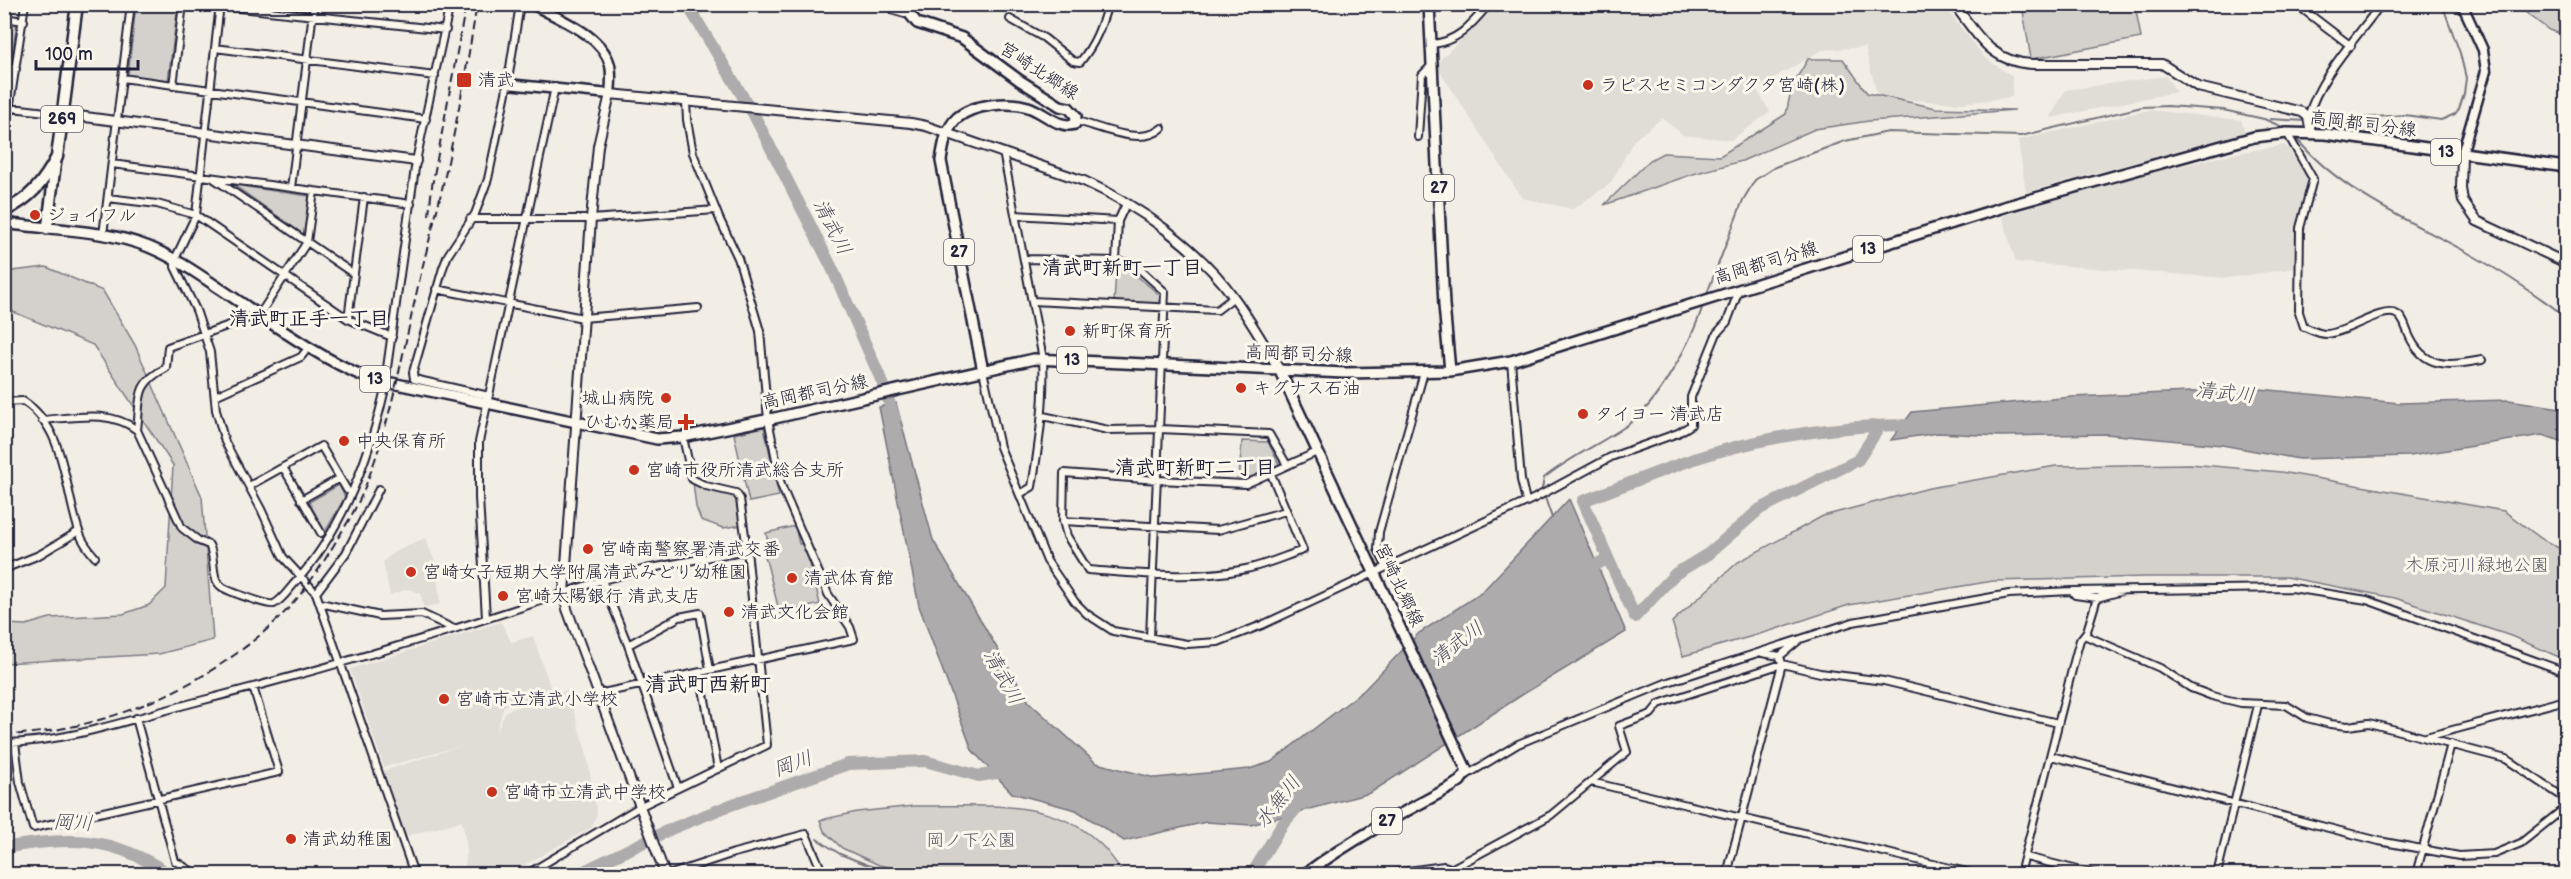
<svg xmlns="http://www.w3.org/2000/svg" width="2571" height="879" viewBox="0 0 2571 879" font-family="'Balsamiq Sans','Klee One',sans-serif">
<style>
.built{fill:#e0dcd6}
.green{fill:#d4d1cc;stroke:#7b7a84;stroke-width:1.5}
.water{fill:#aeabad;stroke:#76747f;stroke-width:1.5}
.lines{fill:none;stroke-linecap:round;stroke-linejoin:round}
.stream{stroke:#76747f;stroke-width:2}
.river{stroke:#aeabad;stroke-width:12}
.minor-casing{stroke:#22223b;stroke-width:10}
.tertiary-casing{stroke:#22223b;stroke-width:12}
.secondary-casing{stroke:#22223b;stroke-width:13}
.primary-casing{stroke:#22223b;stroke-width:14}
.trunk-casing{stroke:#22223b;stroke-width:15}
.minor{stroke:#fbf7ec;stroke-width:6}
.tertiary{stroke:#fbf7ec;stroke-width:8}
.secondary{stroke:#fbf7ec;stroke-width:8}
.primary{stroke:#fbf7ec;stroke-width:9}
.trunk{stroke:#fbf7ec;stroke-width:10}
.rail{stroke:#22223b;stroke-width:2;stroke-dasharray:9 4.5;stroke-linecap:butt}
.poi-dot{fill:#c8321e;stroke:#fbf7ec;stroke-width:2}
.labels{text-anchor:middle;dominant-baseline:central;stroke-width:6;stroke-linejoin:round;paint-order:stroke}
.shield{fill:#fbf7ec;stroke:#636270;stroke-width:1.5}
.shield-label{font-size:16px;font-weight:bold;fill:#22223b}
.street-label{font-size:18px;fill:#22223b;stroke:#fbf7ec}
.poi-label{font-size:18px;fill:#22223b;stroke:#fbf7ec;text-anchor:start}
.park-label{font-size:18px;fill:#575766;stroke:#fbf7ec}
.water-label{font-size:20px;font-style:italic;fill:#535263;stroke:#fbf7ec}
.neighbourhood-label{font-size:20px;font-weight:bold;fill:#22223b;stroke:#fbf7ec}
.quarter-label{font-size:21px;font-weight:bold;fill:#22223b;stroke:#fbf7ec}
</style>
<rect width="100%" height="100%" fill="#f2eee5"/>
<filter id="ink" filterUnits="userSpaceOnUse"><feTurbulence type="fractalNoise" baseFrequency=".0167" numOctaves="2"/><feDisplacementMap in="SourceGraphic" scale="12" xChannelSelector="R" yChannelSelector="G"/><feConvolveMatrix kernelMatrix="1 2 1 2 8 2 1 2 1" color-interpolation-filters="sRGB"/></filter>
<g filter="url(#ink)">
<path class="built" d="M1942,4L1985,58L2012,76V97L1962,103L1878,98L1865,47L1822,50L1756,88L1770,112L1731,140L1683,135L1662,118L1634,140L1611,183L1573,209L1522,198L1439,70V61L1496,5Z
M2166,76L2176,92L2050,118L2065,90Z
M2149,110L2241,120L2245,132L2026,192L2018,140Z
M2285,145L2308,175L2306,198L2298,222L2296,268L2227,278L2016,262L2002,216L2145,174L2237,153Z
M425,538L436,564L440,604L424,607L420,593L408,589L390,595L383,562L393,553Z
M501,622L511,642L533,636L552,692L504,706L495,735L506,711L567,690L586,751L597,813L592,827L508,874H464L467,848L462,821L406,836L384,771L464,745L384,767L350,669Z"/>
<path class="green" d="M160,4L178,6L168,80L128,76L136,5Z
M2022,5H2135L2141,38L2031,59Z
M2516,5H2566V36L2549,30Z
M4,21L17,23L11,63L5,62Z
M1808,59H1843L1867,93L1936,108L2015,110L1869,121L1815,129L1742,161L1693,174L1604,205L1650,160L1663,153L1720,156L1786,114L1792,86Z
M234,185L309,196L304,235Z
M46,267L103,291L135,345L202,497L213,640L159,654L5,663V624L26,625L50,618L123,614L149,605L166,588L173,465L93,345L9,310L5,311L4,272Z
M1116,270L1131,271L1162,297V306L1114,303Z
M764,427L779,496L749,502L734,434Z
M1242,441L1268,442L1280,466L1251,477H1239Z
M2190,464L2281,472L2504,511L2542,539L2566,552V660L2511,636L2395,598L2286,577H2145L1993,581L1849,605L1770,631L1683,656L1672,622L1738,562L1823,516L1929,488L2056,466Z
M693,482L734,494L739,500L742,525L723,528L701,520L696,507Z
M339,485L345,497L325,532L309,502Z
M795,526L799,544L805,543L820,604L780,614L764,552L770,550L766,533Z
M914,806C993,807 1078,793 1123,874H923L879,865L842,848L824,831L820,820L857,812Z"/>
<path class="water" d="M2260,389L2399,403L2509,400L2566,409V443L2542,435L2410,456L2299,459L2222,445L2106,434L2000,436L1938,433L1891,440L1912,412L2072,397Z
M896,403L933,540L1029,702L1096,763L1155,778L1249,769L1271,762L1364,690L1419,633L1481,593L1569,499L1626,632L1525,693L1370,793L1251,825L1206,822L1124,841L1076,810L1012,793L972,750L919,606L879,407Z"/>
<g class="lines">
<path class="stream" d="M2270,119L2306,121
M2312,121L2405,115L2441,120L2455,114L2459,109L2464,94L2466,78L2460,53L2442,4
M2295,137C2341,193 2409,220 2470,254C2504,273 2536,294 2566,317
M1706,296L1743,200L1755,180L1775,167L1845,141L1888,132L2021,136L2142,107L2168,106L2223,110L2264,119L2287,129
M1552,518L1542,489L1544,478C1570,457 1602,443 1629,424C1658,404 1693,338 1703,305
M817,839L840,854L891,874"/>
<path class="river" d="M690,4V9L754,115L832,268L883,384L895,419
M1608,558L1635,617L1675,574L1708,554L1760,509L1858,460L1880,426
M1582,573L1608,558L1583,501C1620,487 1657,472 1694,459C1765,436 1844,424 1919,425
M4,848C69,836 113,836 169,874
M578,874L671,829L728,806L848,764L925,761L979,776L1008,771
M1252,874L1282,825L1302,802"/>
<defs>
<path id="minor" d="M202,4L446,30
M220,4L196,215L175,259V267L196,310L210,352L216,410L225,442L261,509L283,557L316,593L414,874
M2296,4L2351,46
M4,18L24,21
M1010,19L1044,38L1073,61L1080,62C1095,44 1101,27 1108,4
M1431,44C1458,42 1472,24 1489,4
M215,48L435,76
M4,67L16,69
M122,78L426,119
M173,86L183,4
M4,107L63,114
M2308,117C2320,75 2356,39 2381,4
M1077,121C1101,127 1141,147 1162,128
M2287,133L2313,179L2300,228L2299,312L2304,327C2310,329 2318,334 2326,334C2345,334 2381,307 2396,314C2403,317 2405,326 2408,333C2423,370 2449,366 2482,360
M1418,137L1422,75L1432,65
M4,143L25,4
M1003,152L1043,359C1045,403 1039,444 1032,487L1020,494
M112,164L411,204
M213,178L354,274
M291,188L314,4
M108,198L157,204L196,215L348,319L392,337
M1015,215L1118,221
M470,219H591L716,210
M103,235L131,4
M1024,259L1116,261L1134,264L1165,292L1150,637
M1116,261L1118,221L1126,204
M436,289L583,318L698,308
M1032,301L1217,310L1234,297
M348,319L364,197
M1511,361L1521,480L1526,501
M983,371L1000,447L1047,561L1075,602L1087,614L1113,631L1187,644L1218,642L1262,625L1535,498L1611,457L1678,433L1691,425V397L1717,333L1727,322L1739,290
M386,375L416,161L450,4
M215,396L301,357L309,347
M489,396L414,379L413,372L443,268L448,255L475,214L488,179L506,93L520,4
M4,402L23,401C67,429 64,491 80,534C83,543 89,550 95,557
M1043,416L1108,430L1160,429L1269,434L1287,465
M42,420C75,418 109,409 137,430L182,528L199,541L209,545C216,557 210,579 222,587C228,591 268,606 274,604C281,601 288,591 293,585C342,532 368,462 384,393
M137,430C141,399 134,384 166,368L168,347L260,314L307,242L314,191
M283,467L321,533
M1271,474L1303,550C1285,556 1265,565 1246,569C1194,580 1141,574 1088,570L1067,536L1063,521L1064,473L1158,480L1246,484L1317,452
M249,486L321,446L347,490
M301,500L340,478
M1063,521L1218,530L1286,511
M1386,566L1378,549L1379,532L1424,372
M4,569L39,555L79,531
M602,580L628,645L678,788
M2072,591L2075,595L2097,598L2122,591
M316,593L346,553L379,489
M320,603L380,616L422,614L452,628
M486,618L479,498V442L555,87
M2084,635L2160,668L2191,688L2212,696L2241,703L2286,705L2307,718L2330,724L2348,726L2369,723L2506,759L2566,799
M628,645L679,617L700,613L710,670
M1762,653L1780,656L1798,641
M700,673L718,769
M598,694L854,639L850,627L828,594L781,485L768,419L760,331L738,258L720,220L693,153L687,120L686,102
M136,718L175,861L196,874
M2426,737L2566,700
M4,743C68,742 131,719 192,703C330,668 468,627 602,580L646,569L747,550
M15,743L20,782L33,828L279,772L253,687
M2051,756L2379,841L2459,856L2494,854L2521,843L2566,807
M1465,776L1518,744L1668,682L1853,622L2009,594L2072,591L2292,588L2367,600L2566,672
M1591,782L1975,874
M2026,857L2094,874
M1453,868L1551,815L1627,752L1619,726L1651,714L1659,704L1670,700L1782,664L1820,673L1884,681L2058,723
M527,874L641,806L767,745L747,550L740,499L736,493L706,486L692,479L683,437
M671,874L734,853L806,834L823,874
M1386,874L1444,866L1469,874
M1727,874L1782,664L1780,656
M2020,874L2076,654L2080,640L2087,631L2097,598
M2217,874L2258,705
M2416,874L2451,744"/>
<path id="tertiary" d="M1954,4C1977,34 1990,62 2032,64H2162L2198,87L2302,112L2308,117L2311,133
M63,114L416,161
M2462,154L2461,188L2463,201L2477,221L2566,263
M665,874L567,609L564,593L591,219L598,146L610,94L911,123L926,126L1084,181C1138,205 1201,250 1235,299C1251,321 1265,346 1279,369"/>
<path id="secondary" d="M507,84L610,94C611,85 612,75 610,65C602,34 558,19 532,4
M2462,154L2486,71L2483,50L2462,4"/>
<path id="primary" d="M891,4L895,9L909,13L917,23L962,38L1019,80L1060,106L1069,108L1076,116L1075,124C1058,129 1044,112 1028,107C1009,101 973,104 957,118C946,128 943,147 941,161L983,371
M1429,4L1444,305L1450,371
M4,223C51,230 104,229 149,247C173,257 194,271 216,286C265,318 314,356 368,378L657,439L683,437L775,418L1034,359L1345,373L1450,371L1511,361L2007,206L2254,137L2287,133L2325,134L2566,167
M47,229L56,160
M1279,369L1467,771L1460,781L1451,787C1400,814 1351,840 1305,874"/>
<path id="trunk" d="M4,211C30,199 44,182 57,157L77,4"/>
</defs>
<use href="#minor" class="minor-casing"/>
<use href="#tertiary" class="tertiary-casing"/>
<use href="#secondary" class="secondary-casing"/>
<use href="#primary" class="primary-casing"/>
<use href="#trunk" class="trunk-casing"/>
<use href="#minor" class="minor"/>
<use href="#tertiary" class="tertiary"/>
<use href="#secondary" class="secondary"/>
<use href="#primary" class="primary"/>
<use href="#trunk" class="trunk"/>
<path class="rail" d="M429,215L432,186L466,4
M4,735C103,732 207,687 278,619C302,596 321,567 338,538C348,522 358,505 365,487C391,422 403,351 419,282C426,251 435,220 442,189C456,128 467,66 477,4"/>
</g>
</g>
<g class="poi-dot">
<rect x="456" y="72" width="16" height="16" rx="3"/>
<circle cx="1588" cy="85" r="6"/>
<circle cx="35" cy="215" r="6"/>
<circle cx="1070" cy="331" r="6"/>
<circle cx="1241" cy="388" r="6"/>
<circle cx="666" cy="398" r="6"/>
<circle cx="1583" cy="414" r="6"/>
<path d="M683 413h6v6h6v6h-6v6h-6v-6h-6v-6h6z"/>
<circle cx="344" cy="441" r="6"/>
<circle cx="634" cy="470" r="6"/>
<circle cx="588" cy="549" r="6"/>
<circle cx="411" cy="572" r="6"/>
<circle cx="792" cy="578" r="6"/>
<circle cx="503" cy="596" r="6"/>
<circle cx="729" cy="612" r="6"/>
<circle cx="444" cy="699" r="6"/>
<circle cx="492" cy="792" r="6"/>
<circle cx="291" cy="839" r="6"/>
</g>
<g class="labels">
<g class="shield">
<rect x="41" y="106" width="42" height="26" rx="4.5"/>
<rect x="2431" y="139" width="30" height="26" rx="4.5"/>
<rect x="1424" y="175" width="30" height="26" rx="4.5"/>
<rect x="1853" y="236" width="30" height="26" rx="4.5"/>
<rect x="944" y="239" width="30" height="26" rx="4.5"/>
<rect x="1057" y="347" width="30" height="26" rx="4.5"/>
<rect x="360" y="366" width="30" height="26" rx="4.5"/>
<rect x="1372" y="808" width="30" height="26" rx="4.5"/>
</g>
<g class="shield-label">
<text x="62" y="119">269</text>
<text x="2446" y="152">13</text>
<text x="1439" y="188">27</text>
<text x="1868" y="249">13</text>
<text x="959" y="252">27</text>
<text x="1072" y="360">13</text>
<text x="375" y="379">13</text>
<text x="1387" y="821">27</text>
</g>
<g class="street-label">
<text transform="translate(1039 71) rotate(33)">宮崎北郷線</text>
<text transform="translate(2363 124) rotate(7)">高岡都司分線</text>
<text transform="translate(1766 263) rotate(-17)">高岡都司分線</text>
<text transform="translate(1299 354) rotate(2)">高岡都司分線</text>
<text transform="translate(815 392) rotate(-12)">高岡都司分線</text>
<text transform="translate(1399 585) rotate(65)">宮崎北郷線</text>
</g>
<g class="poi-label">
<text x="478" y="80">清武</text>
<text x="1600" y="85">ラピスセミコンダクタ宮崎(株)</text>
<text x="47" y="215">ジョイフル</text>
<text x="1082" y="331">新町保育所</text>
<text x="1253" y="388">キグナス石油</text>
<text x="654" y="398" text-anchor="end">城山病院</text>
<text x="1595" y="414">タイヨー 清武店</text>
<text x="674" y="422" text-anchor="end">ひむか薬局</text>
<text x="356" y="441">中央保育所</text>
<text x="646" y="470">宮崎市役所清武総合支所</text>
<text x="600" y="549">宮崎南警察署清武交番</text>
<text x="423" y="572">宮崎女子短期大学附属清武みどり幼稚園</text>
<text x="804" y="578">清武体育館</text>
<text x="515" y="596">宮崎太陽銀行 清武支店</text>
<text x="741" y="612">清武文化会館</text>
<text x="456" y="699">宮崎市立清武小学校</text>
<text x="504" y="792">宮崎市立清武中学校</text>
<text x="303" y="839">清武幼稚園</text>
</g>
<g class="park-label">
<text x="2477" y="565">木原河川緑地公園</text>
<text x="971" y="840">岡ノ下公園</text>
</g>
<g class="water-label">
<text transform="translate(832 227) rotate(63)">清武川</text>
<text transform="translate(2225 393) rotate(6)">清武川</text>
<text transform="translate(1457 644) rotate(-37)">清武川</text>
<text transform="translate(1003 677) rotate(61)">清武川</text>
<text transform="translate(793 764) rotate(-20)">岡川</text>
<text transform="translate(1278 802) rotate(-52)">水無川</text>
<text transform="translate(73 823) rotate(3)">岡川</text>
</g>
<g class="neighbourhood-label">
<text x="1122" y="268">清武町新町一丁目</text>
<text x="309" y="319">清武町正手一丁目</text>
<text x="1195" y="468">清武町新町二丁目</text>
</g>
<g class="quarter-label">
<text x="708" y="684">清武町西新町</text>
</g>
</g>
<rect width="2571" height="879" fill="none" stroke="#fbf7ec" stroke-width="24"/>
<rect x="12" y="12" width="2547" height="855" fill="none" stroke="#22223b" stroke-width="2" filter="url(#ink)"/>
<path d="M36 60v9h102v-9" fill="none" stroke="#22223b" stroke-width="3"/>
<text x="45" y="60" font-size="18" fill="#22223b" stroke="#fbf7ec" stroke-width="4.5" paint-order="stroke">100 m</text>
</svg>
